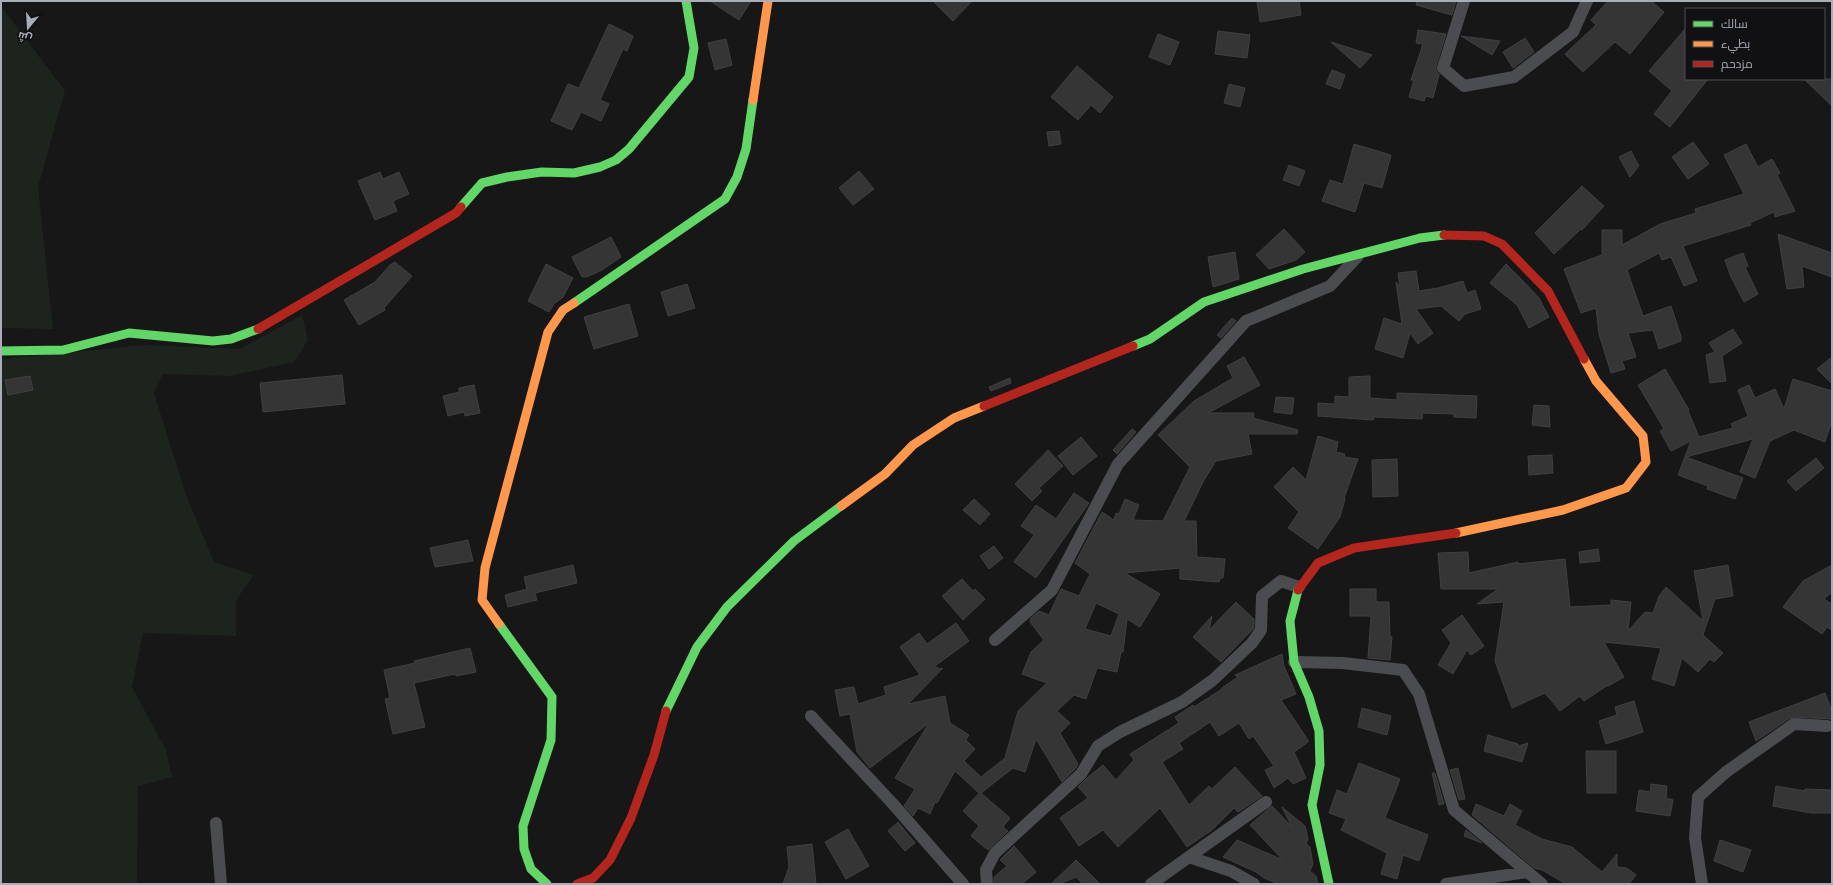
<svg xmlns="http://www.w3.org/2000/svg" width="1833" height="885" viewBox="0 0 1833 885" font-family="'DM Sans',Cairo,sans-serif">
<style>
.green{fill:#1d241e}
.building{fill:#353536;stroke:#3f4043;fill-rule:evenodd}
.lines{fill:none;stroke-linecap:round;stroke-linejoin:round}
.street{stroke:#4b4c50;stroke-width:12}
.fast{stroke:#63d668;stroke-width:9}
.slow{stroke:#ff974d;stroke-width:9}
.jam{stroke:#b3261e;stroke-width:9}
</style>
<rect width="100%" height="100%" fill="#171717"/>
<path class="green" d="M1,6L65,91L38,187L53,329L1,328Z
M302,315L308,340L294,362L230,376L163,374L154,393L186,495L214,562L254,575L236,600V636L143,633L132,687L166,750L172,777L138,786L137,884H1V359L145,345L240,349Z"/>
<path class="building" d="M710,1H751L739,20Z
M933,1H972L953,21Z
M1257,1H1299L1301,15L1260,22Z
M1417,1H1456L1452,15L1416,5Z
M1608,1H1651L1664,12L1630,54L1615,42L1583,72L1565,54L1596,25L1591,20Z
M609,24L633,36L627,51L623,49L600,100L609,104L601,121L581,112L572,130L551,121L568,84L579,88Z
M1686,28V79H1708L1670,127L1654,114L1672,91L1649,71Z
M1418,30L1446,34L1436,66V70L1439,75L1433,98L1426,96L1424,101L1409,97L1414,80H1411L1423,44L1416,43Z
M1218,31L1250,35L1247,58L1215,54Z
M1158,34L1179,42L1170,65L1149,57Z
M1461,36L1500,41L1492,55Z
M1525,38L1534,52L1513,68L1503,52Z
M726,39L732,65L715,70L708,43Z
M1331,42L1372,55L1360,68Z
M1077,66L1113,97L1100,113L1091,105L1078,120L1051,97Z
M1332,70L1345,75L1340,89L1326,84Z
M1804,79H1832V106Z
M1229,84L1245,88L1240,107L1224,103Z
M1059,131L1061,144L1049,146L1047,132Z
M1693,142L1709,164L1688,179L1672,157Z
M1354,144L1391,155L1382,188L1364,183L1355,212L1322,201L1330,180L1343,184Z
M1746,144L1758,167L1772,159L1780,173L1777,175L1795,211L1775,217L1774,212L1750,223L1751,225L1683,246L1697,281L1684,286L1671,257L1662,260L1659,253L1627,270L1643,316L1671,306L1681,336V341L1659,349L1653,330L1628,333L1636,357L1622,361L1625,369L1611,373L1599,334L1596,308L1581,313L1564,269L1602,255V230H1622V245L1660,224L1696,213L1695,209L1744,194L1724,155Z
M1631,151L1639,166L1630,177L1619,157Z
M1289,165L1305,171L1299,186L1283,180Z
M859,171L874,189L853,205L839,188Z
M380,172L383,179L399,172L409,194L393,201L397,211L375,220L358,181Z
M1582,186L1604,206L1582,230L1581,229L1554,254L1535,233Z
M1284,229L1305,252L1296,260L1269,269L1256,255Z
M1778,234L1832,253V277L1802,266L1804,287L1787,289Z
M611,237L621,257L602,270L587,277H582L572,257Z
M1235,252L1239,279L1213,287L1208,257Z
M1743,253L1748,266L1745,267L1758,294L1744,302L1731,277L1725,260Z
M395,262L412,276L384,308L385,310L359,325L344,300L375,282L390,265Z
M546,264L573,278L563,297L554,304L549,312L528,301Z
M1506,264L1524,282L1522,284L1525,283L1539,298L1549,317L1529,328L1517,305L1490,283Z
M1416,271L1419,291L1438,288L1463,281L1467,293L1475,290L1481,309L1465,314L1459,321L1441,306L1416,309L1433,333L1418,344L1410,333L1403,358L1375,349L1384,318L1402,324L1396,282L1400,287L1398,273Z
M687,284L695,308L668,316L661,292Z
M629,304L638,336L594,349L584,317Z
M1232,318L1236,321L1221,338L1217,335Z
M1733,329L1742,343L1722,356L1726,381L1710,383L1706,355L1715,352L1709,343Z
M1244,357L1260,385L1208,413H1254L1253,418L1298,430L1297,434H1248L1252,454L1216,461L1204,480L1184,521H1196L1197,557L1225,559L1223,578H1220L1219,582L1180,579V568L1125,573L1160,594L1140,627L1127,619L1123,652H1121L1117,672L1097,668L1086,699L1074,695L1057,711L1070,723L1060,733L1078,764L1075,769L1062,782L1036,739L1025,772L1013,768L981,793L1010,818L1003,827L1008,831L988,850L971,836L979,826L963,811L979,793L955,771L937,803L935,802L930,814L918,808L913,816L904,806L915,789L895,778L929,723L870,768L857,752L850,714L840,716L835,690L854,687L858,704L886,695L884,687L920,675L900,647L919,633L927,644L956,623L969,641L935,666L939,669L943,668L908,704L945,696L950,723L969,735L966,740L975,749L964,761L981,777L1005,758L1018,711L1047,683L1022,674L1031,652L1044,640L1030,622L1031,618L1039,611L1049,615L1061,589L1079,596L1090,574L1075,563L1102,512L1114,520L1116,513L1119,514L1125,499L1139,505L1133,520L1163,521L1190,467L1158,435L1194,401L1233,378L1227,366ZM1096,603L1119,614L1111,636L1085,629Z
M1832,357V384L1817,369Z
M1665,369L1689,410L1688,411L1699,437L1733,428L1731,424L1748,416L1738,390L1749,385L1755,398L1775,389L1784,409L1793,379L1832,391V420L1825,442L1794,430L1770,441L1755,478L1740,472L1753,439L1686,457L1743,478L1735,499L1707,489L1708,486L1678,475L1691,441L1671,451L1660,431L1664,429L1638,385Z
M342,375L345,404L263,412L260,383Z
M30,376L33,390L8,395L5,380Z
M1370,376V398L1397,400V393L1477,396L1476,418L1454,417V414L1423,413L1422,419L1374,417L1373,420L1318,416V403L1335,404V396L1349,397V377Z
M1010,378L1011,383L991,391L989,387Z
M474,385L480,413L465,416L464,412L448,416L443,396L459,392V388Z
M1276,397L1294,398L1292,414L1274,412Z
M1534,405L1549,406L1550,427L1532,425Z
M1132,429L1136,432L1117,454L1113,450Z
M1318,436L1338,442L1336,452L1345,454L1344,457L1358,459L1344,498L1345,499L1340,517L1318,549L1288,528L1299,512L1274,487L1293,467L1306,480Z
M1081,437L1097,456L1073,475L1058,456Z
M1048,450L1063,466L1039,488L1042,491L1032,501L1015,484Z
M1552,455L1553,473L1529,475L1528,456Z
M1816,458L1824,468L1796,491L1787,481Z
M1397,459L1398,496L1373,497L1372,460Z
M1074,493L1089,503L1036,578L1014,562L1034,535L1021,526L1036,505L1056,519Z
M974,499L990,514L980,525L963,510Z
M468,540L473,561L435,567L430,548Z
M994,546L1003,558L989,569L980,556Z
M1598,549L1600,561L1580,563L1579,552Z
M1468,552L1469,573L1518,562V564L1565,559L1570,607L1611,605V600L1631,602L1628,631L1645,612L1653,613L1659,596L1666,587L1703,621L1694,571L1728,565L1733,596L1715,599L1703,635L1723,653L1714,662L1710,659L1698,672L1682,658L1674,686L1652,679L1661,648L1604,642L1624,677L1608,686V685L1584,701L1580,696L1560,711L1545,693L1512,708L1495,661L1504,602L1477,604L1498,589H1441L1438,553Z
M573,565L577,583L535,593L537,600L508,607L505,595L527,589L524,577Z
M1832,565V592L1824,599L1832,604V630L1827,627L1822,634L1783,607L1803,581Z
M962,579L973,591L975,589L985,599L963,620L942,596Z
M1350,589H1376V602H1389L1390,637H1392L1390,660L1368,658L1371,616H1350Z
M1236,602L1254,619V628L1221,662L1193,637L1212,616L1209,630Z
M1462,615L1484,646L1471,655L1467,650L1453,674L1438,665L1451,643L1442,630Z
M470,648L476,672L456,676L455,674L414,683L425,727L393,734L385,699L390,698L384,670L415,663L414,661Z
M1282,654L1284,666L1296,694L1281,700L1308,740V742L1294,752L1306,778L1293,784L1288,778L1274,788L1265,770L1274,766L1253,736L1249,739L1239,723L1219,736L1210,722L1179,743L1183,749L1162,762L1189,805L1209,786L1212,789L1235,767L1262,796L1238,812L1234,808L1212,830L1187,847L1160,808L1118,847L1103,830L1079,846L1060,818L1088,798L1078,787L1087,778L1103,765L1116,780L1134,760L1130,754L1179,723L1175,717L1193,705L1194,707L1222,689V688L1238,677L1235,675Z
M1825,693L1832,711V719L1794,717L1790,718L1756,741L1749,722Z
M1634,701L1643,732L1606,744L1599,721L1617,715L1615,707Z
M1362,708L1391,716L1387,735L1358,727Z
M1488,735L1518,744L1519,746L1528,743L1522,762L1484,751Z
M1586,751H1616V793H1587Z
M1359,763L1400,779L1385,818L1428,835L1419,861L1403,855L1397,879L1381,874L1387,853L1341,830L1346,819L1329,813L1337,790L1347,794Z
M1458,768L1465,799L1459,800L1450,770Z
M1432,773H1435L1444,804L1439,805Z
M1651,784L1667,786L1666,798L1673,800L1670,816L1636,811L1639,790L1650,792Z
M1776,786L1805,791V789L1832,790V813H1811L1773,806Z
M1476,804L1504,816L1510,804L1522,811L1515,825L1542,839L1572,847L1602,872L1617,854V867L1627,868L1636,875L1629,884H1566L1542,870L1534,868L1472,815Z
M1272,806L1292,827L1282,807L1305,826L1308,839L1306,844L1310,847L1313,864L1310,871L1316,876L1318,884H1278L1264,878L1256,872L1223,857L1237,840L1283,860L1250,825Z
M898,822L915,843L905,851L888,831Z
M848,829L869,866L846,879L825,842Z
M1466,830L1482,843L1464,836Z
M1720,840L1751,850L1743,872L1714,861Z
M812,844L816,884H783L789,867L787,847Z
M1014,846L1036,872L1022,884H994V877L1007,866L1000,860Z
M1076,860L1100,884H1083L1076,877L1059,884H1051Z"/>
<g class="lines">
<path class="street" d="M1464,1L1443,68L1464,86L1514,77L1573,32L1587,1
M995,640L1052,590L1118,464L1246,321L1330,286L1358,256
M1294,662L1343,663L1403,670L1419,694L1454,810L1542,884
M811,716L893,804L963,884
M216,823L221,884
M1189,857L1231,871L1254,884
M987,884L986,870L995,853L1081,774L1098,746L1120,732L1182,702L1213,680L1252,643L1261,630L1262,596L1281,581L1299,587
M1151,884L1266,802
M1446,884L1528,872
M1702,884L1695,838L1698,797L1726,772L1794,724L1827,726"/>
<path class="fast" d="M461,207L482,183L507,177L542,172L574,173L600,167L616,160L629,149L689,77L694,48L686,1
M574,303L725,199L737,177L746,149L753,100
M1133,346L1150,339L1204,302L1303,269L1420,238L1444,235
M1,351L63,350L129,333L213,341L231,339L258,329
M1298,590L1290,621L1294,662L1309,697L1319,731L1320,765L1312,805L1329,884
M499,624L552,697L551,740L523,826L524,849L531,869L547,884
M666,711L697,647L727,607L794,541L841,506"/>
<path class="slow" d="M753,100L768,1
M841,506L885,474L913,445L954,418L984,406
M1456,533L1563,510L1626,488L1646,462L1643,436L1596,381L1584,359
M499,624L482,600L485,568L548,332L563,310L574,303"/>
<path class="jam" d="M1444,235L1484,236L1502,244L1548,291L1584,359
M258,329L456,213L461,207
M984,406L1133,346
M1298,590L1318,563L1354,548L1456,533
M577,884L593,878L610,860L631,818L654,755L666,711"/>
</g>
<rect width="1833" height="885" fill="none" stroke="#a8adb8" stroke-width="4"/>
<rect x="1685" y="8" width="140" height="72" fill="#111113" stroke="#4d4f55"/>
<rect x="1693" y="21" width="20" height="6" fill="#63d668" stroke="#4d4f55"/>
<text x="1721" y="28" font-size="12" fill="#a8adb8">سالك</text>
<rect x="1693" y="41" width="20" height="6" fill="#ff974d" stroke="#4d4f55"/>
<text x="1721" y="48" font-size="12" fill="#a8adb8">بطيء</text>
<rect x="1693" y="61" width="20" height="6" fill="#b3261e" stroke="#4d4f55"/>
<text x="1721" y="68" font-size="12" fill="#a8adb8">مزدحم</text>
<g transform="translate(28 28) rotate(198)" stroke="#111113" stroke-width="3" paint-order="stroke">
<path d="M0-3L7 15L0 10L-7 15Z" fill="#a8adb8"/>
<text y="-6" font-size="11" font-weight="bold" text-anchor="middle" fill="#a8adb8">ش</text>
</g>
</svg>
